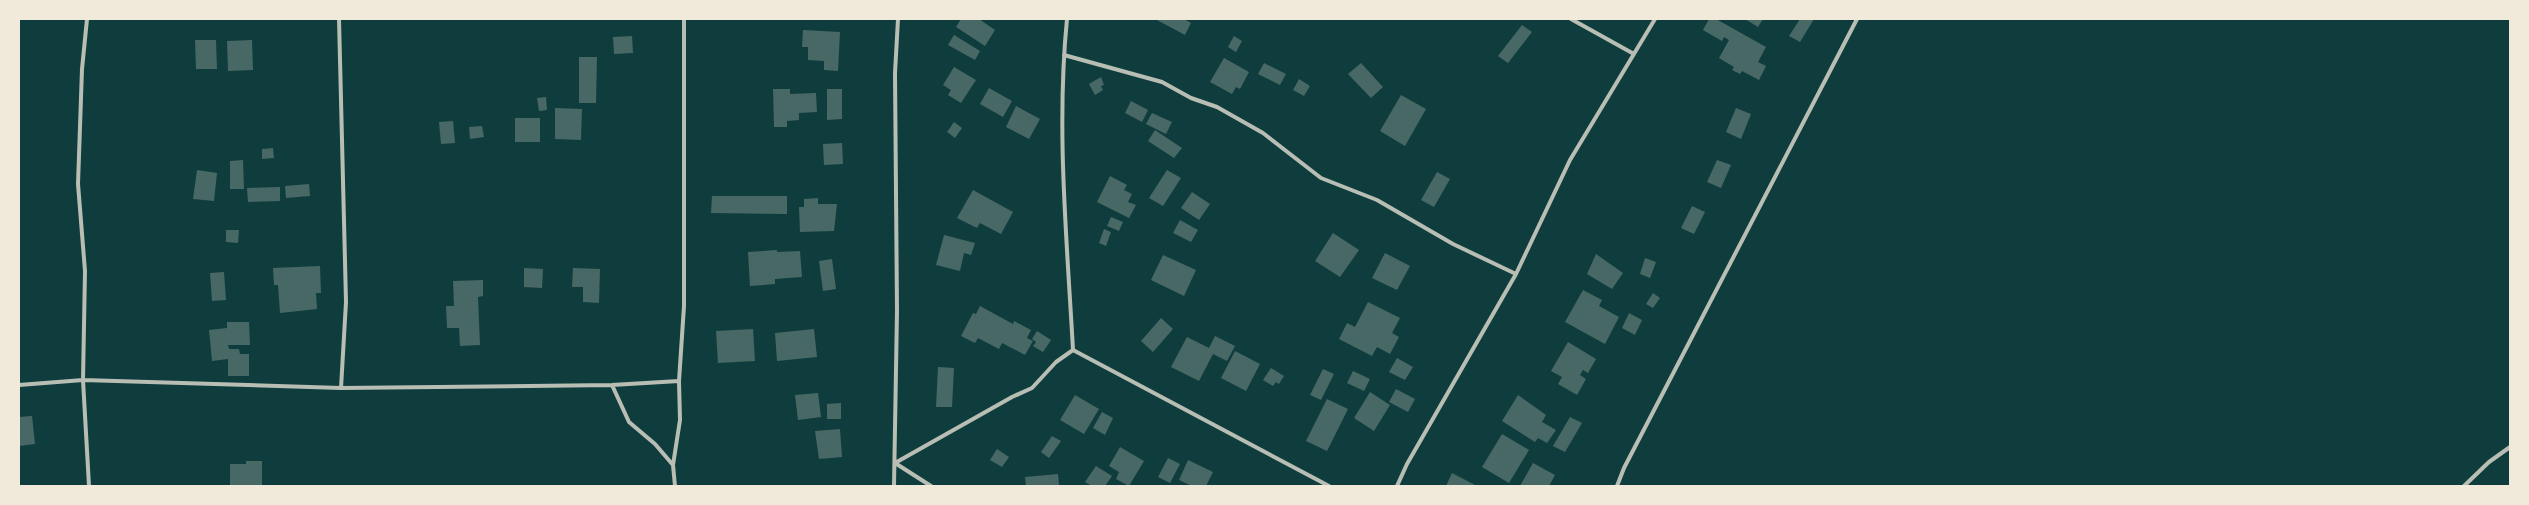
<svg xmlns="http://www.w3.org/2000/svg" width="2529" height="505" viewBox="0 0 2529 505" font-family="'Fira Sans Condensed',sans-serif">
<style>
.building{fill:#486865}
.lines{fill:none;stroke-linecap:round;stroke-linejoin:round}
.minor{stroke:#b8beb3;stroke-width:4}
</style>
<rect width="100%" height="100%" fill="#0f3d3e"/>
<path class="building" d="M961,19H979L995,30L985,46L956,27Z
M1155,19H1184L1191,23L1185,35Z
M1709,19H1716L1766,47L1758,62L1766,66L1759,80L1742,71L1740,74L1732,70L1734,67L1719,58L1729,40L1724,37L1722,41L1703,30Z
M1745,19H1763L1758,27Z
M1800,19H1814L1800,42L1789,36Z
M1522,25L1532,32L1508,63L1498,56Z
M803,30L840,32L838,71L824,70V61L808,60V47H802Z
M954,35L980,51L975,60L948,45Z
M632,36L633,53L614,54L613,37Z
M1234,36L1242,41L1236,52L1228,47Z
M195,40H216L217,69H196Z
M252,40L253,70L228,71L227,41Z
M579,57H597L596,103H579Z
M1224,58L1249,72L1240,89L1236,87L1232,94L1210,82Z
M1264,63L1286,74L1280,85L1258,74Z
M1361,63L1383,87L1371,98L1348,74Z
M954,67L976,80L961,103L948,95L951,90L943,85Z
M1101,77L1104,85L1101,86L1103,90L1095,95L1089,84Z
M1299,79L1310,86L1304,96L1293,90Z
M989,88L1012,101L1003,117L980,104Z
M773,89H790V94L816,93L817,112L799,113V120L787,121V127H774Z
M827,89H842V119L827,120Z
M1401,95L1426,109L1405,146L1380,131Z
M546,97L547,110L539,111L537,98Z
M1131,101L1148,110L1142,122L1125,113Z
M1016,106L1040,119L1029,139L1006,127Z
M555,108L582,109L581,140L555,139Z
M1736,108L1751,114L1741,139L1726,132Z
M1152,113L1172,122L1166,134L1146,124Z
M515,118H540V142H515Z
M453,121L455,143L441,144L439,122Z
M954,122L962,128L955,138L947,132Z
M482,126L484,137L470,139L469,127Z
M1155,130L1182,148L1174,158L1148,141Z
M842,143L843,164L824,165L823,144Z
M273,148L274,158L262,159V149Z
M243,160L244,189H230V161Z
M1717,160L1731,165L1721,188L1707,182Z
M197,170L217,173L214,201L193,199Z
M1167,170L1181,178L1163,206L1149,198Z
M1437,172L1450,179L1434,207L1421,200Z
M1110,176L1127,185L1124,190L1132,194L1128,202L1136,205L1129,218L1097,202Z
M309,184L310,196L286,198L285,186Z
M280,187V201L248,202L247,188Z
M973,190L1013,212L1001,234L980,223L977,228L957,218Z
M1192,192L1210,204L1199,220L1181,208Z
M712,196H787V214L711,213Z
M818,198V204H837L834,231L800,232L799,207H804V199Z
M1692,206L1705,212L1694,234L1681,228Z
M1111,217L1123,222L1119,231L1107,226Z
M1180,220L1198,230L1191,242L1173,233Z
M1104,229L1111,232L1106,246L1099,243Z
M226,230H239L238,243L226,242Z
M1333,233L1359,250L1340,277L1315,261Z
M944,235L975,243L971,255L964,253L960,271L936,265Z
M777,250V252L800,251L802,277L775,279V284L750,286L748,252Z
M1385,253L1410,266L1397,290L1372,278Z
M1596,254L1623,273L1612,289L1587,274Z
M1163,255L1196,270L1184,296L1151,280Z
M1645,258L1656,262L1650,278L1640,274Z
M832,259L836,289L823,291L819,261Z
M320,266L321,293H316L317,309L280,313L278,285H274L273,268Z
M524,268L543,269L542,288L524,287Z
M573,268L600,269L599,303L583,302V287H572Z
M224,272L226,300L212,301L210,273Z
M483,280V296L478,297L480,345L460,346L459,328H447L446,306H454L453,281Z
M1583,290L1602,300L1599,306L1619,317L1605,344L1565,322Z
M1653,293L1660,298L1653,308L1646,304Z
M1368,302L1400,318L1392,333L1399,337L1390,354L1377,347L1372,356L1339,339L1347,323L1355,327Z
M980,306L1013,324L1014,321L1031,330L1027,338L1033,341L1025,355L1002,343L999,349L978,338L975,343L961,336L973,313L976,314Z
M1629,313L1642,320L1635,335L1622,328Z
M1161,318L1173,329L1153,352L1141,341Z
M227,322H249L250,345H228L229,349H239L240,354H249V376H228V359L212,361L209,330L227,328V334Z
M753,329L755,361L718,363L716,331Z
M814,329L817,357L777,361L775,333Z
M1037,331L1051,340L1043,352L1033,346L1036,342L1032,339Z
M1215,336L1235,346L1227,361L1213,354L1199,381L1171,367L1187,337L1209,348Z
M1568,342L1596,359L1588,373L1583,370L1580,375L1586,379L1577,395L1558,384L1562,377L1551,371Z
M1235,351L1260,364L1246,391L1221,378Z
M1397,358L1413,367L1405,380L1389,372Z
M938,367L954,368L952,407H936Z
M1271,368L1284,376L1279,384L1276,382L1273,386L1263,380Z
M1323,369L1334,374L1321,400L1310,395Z
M1353,371L1370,379L1364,391L1347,383Z
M1396,389L1415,399L1408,412L1389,402Z
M1370,392L1390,405L1374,431L1354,418Z
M818,393L821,417L798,420L795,395Z
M1075,395L1099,409L1084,434L1060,420Z
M1518,395L1546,415L1542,422L1556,430L1547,443L1538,438L1535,442L1502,421Z
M1327,399L1348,409L1327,451L1306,441Z
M841,403V419H827V404Z
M1102,412L1113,418L1105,435L1093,428Z
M32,416L35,444L19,446V417Z
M1570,417L1582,423L1565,452L1553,446Z
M840,429L842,457L819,459L815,431Z
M1502,434L1529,450L1509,483L1482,467Z
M1052,436L1061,441L1049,458L1041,452Z
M1120,447L1144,461L1129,486L1116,479L1119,472L1109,466Z
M997,449L1009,457L1002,467L990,460Z
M1168,458L1180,464L1170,483L1158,477Z
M1188,460L1213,472L1206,486H1192L1179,480Z
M246,461H262V486H230V464H246Z
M1533,463L1555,475L1549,486H1520Z
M1096,466L1112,476L1105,486H1092L1085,482Z
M1452,473L1477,486H1446Z
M1058,474L1059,485L1026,486L1025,477Z"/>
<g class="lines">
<path class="minor" d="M87,19L82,69L78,184L85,271L83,380L89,486
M339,19L346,302L341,388
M1067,19C1056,129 1067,240 1073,350
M1571,19L1634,54
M1064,55L1162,82L1191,98L1217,107L1263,133L1321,178L1377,200L1453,244L1516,274
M1073,350L1329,486
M19,385L83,380L341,388L612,385L679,381
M612,385L629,422L655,444L673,465
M675,486L673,465L680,420L679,381L684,306V19
M894,486L897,311L895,73L898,19
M931,486L895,463L1012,397L1032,388L1056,362L1073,350
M1397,486L1407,464L1516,274L1570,160L1655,19
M1617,486L1624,468L1857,19
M2464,486L2489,462L2510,447"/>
</g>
<rect width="2529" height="505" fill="none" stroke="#f1e9da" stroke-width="40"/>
</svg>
